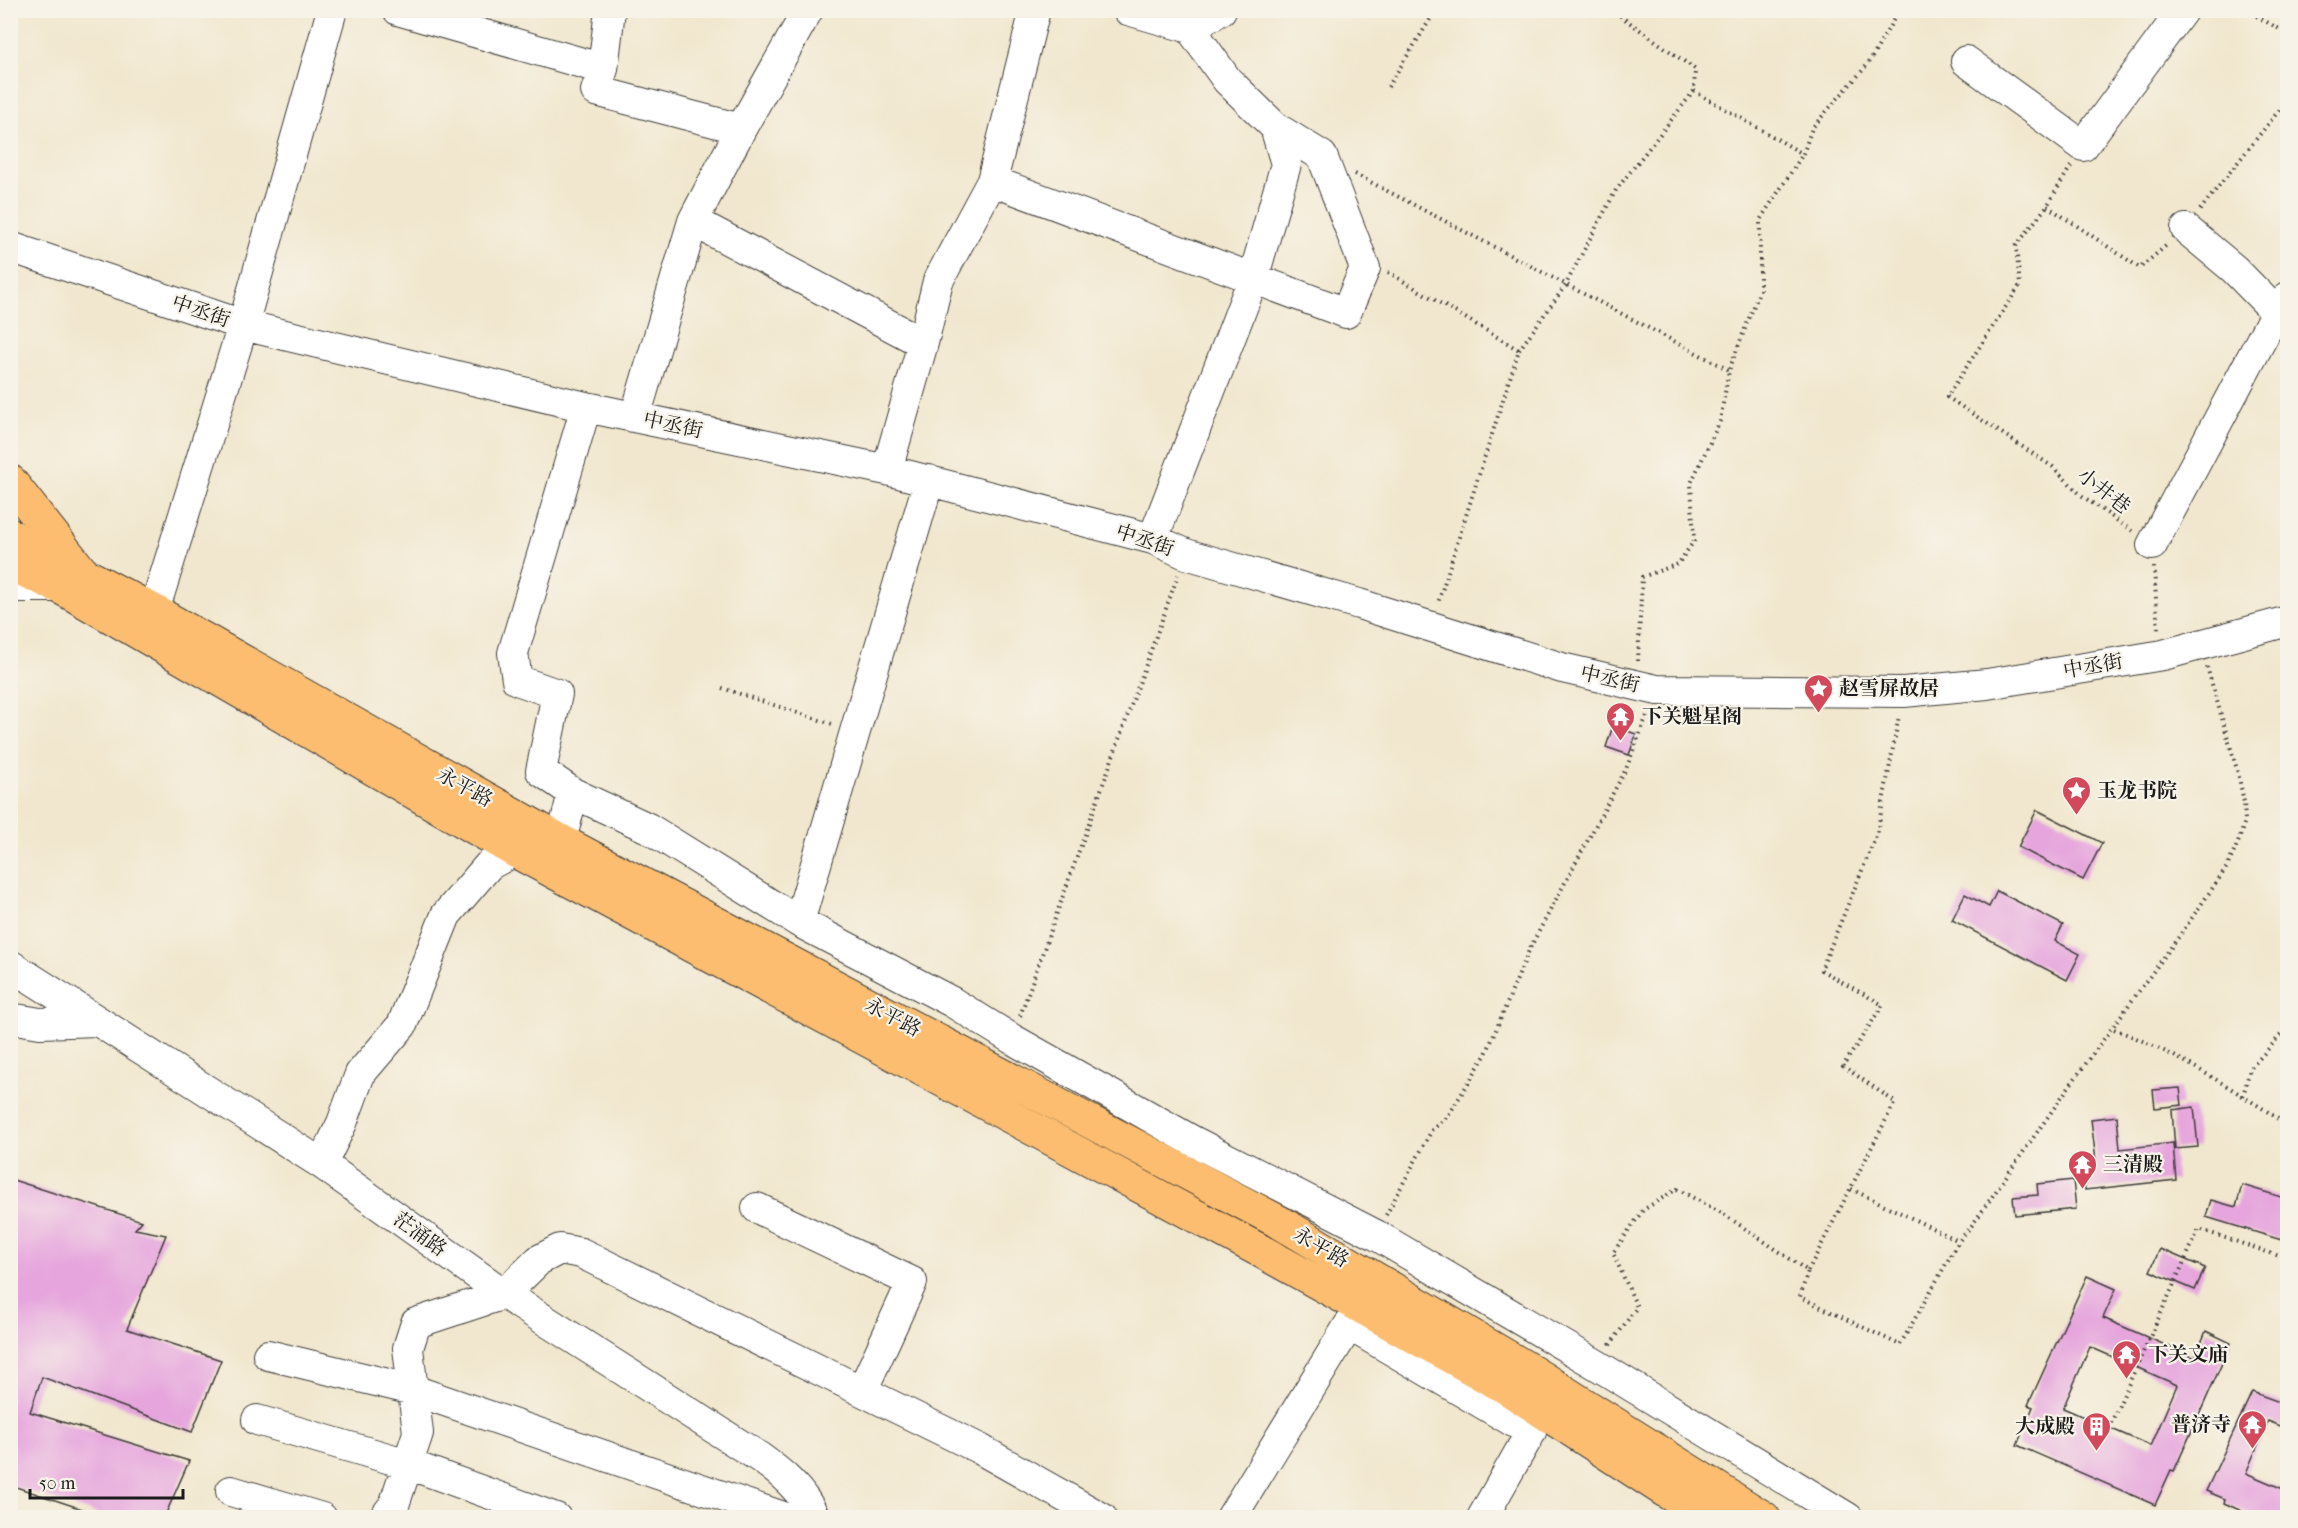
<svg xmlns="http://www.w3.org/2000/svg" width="2298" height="1528" viewBox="0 0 2298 1528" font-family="'IM FELL French Canon','Noto Serif SC',serif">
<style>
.building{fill:#e6a6dd;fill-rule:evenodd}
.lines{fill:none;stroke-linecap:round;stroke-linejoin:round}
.minor-casing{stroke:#3c3a37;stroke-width:32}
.major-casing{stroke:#3c3a37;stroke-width:35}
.highway-casing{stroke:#3c3a37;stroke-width:35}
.path{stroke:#3c3a37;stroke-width:4;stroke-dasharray:1.5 4.5;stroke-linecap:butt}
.minor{stroke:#fff;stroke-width:30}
.major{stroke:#fcbd6f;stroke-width:33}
.highway{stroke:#fcbd6f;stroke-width:33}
.labels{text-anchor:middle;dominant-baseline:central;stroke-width:4.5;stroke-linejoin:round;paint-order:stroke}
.street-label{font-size:20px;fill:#1c1c1c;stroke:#f7f3e8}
.poi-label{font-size:20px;font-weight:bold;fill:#1c1c1c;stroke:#f7f3e8;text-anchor:start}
</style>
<rect width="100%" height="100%" fill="#f7f3e8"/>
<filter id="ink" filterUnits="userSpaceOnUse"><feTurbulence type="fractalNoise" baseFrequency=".0167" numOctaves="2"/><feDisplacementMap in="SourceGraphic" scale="12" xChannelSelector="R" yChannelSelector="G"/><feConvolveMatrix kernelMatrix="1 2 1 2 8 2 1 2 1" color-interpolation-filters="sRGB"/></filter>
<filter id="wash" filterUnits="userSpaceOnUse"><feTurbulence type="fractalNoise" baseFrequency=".008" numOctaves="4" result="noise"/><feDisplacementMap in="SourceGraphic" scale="24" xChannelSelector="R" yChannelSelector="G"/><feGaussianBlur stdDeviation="1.35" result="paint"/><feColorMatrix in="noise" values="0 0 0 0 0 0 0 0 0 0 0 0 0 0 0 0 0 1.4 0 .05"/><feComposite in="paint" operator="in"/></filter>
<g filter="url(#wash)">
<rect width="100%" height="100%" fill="#f1e7ce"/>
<g id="blocks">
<path class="building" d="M1613,726L1636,734L1629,755L1606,747Z
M2037,810L2102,843L2083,880L2018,847Z
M1997,891L2063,925L2055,941L2080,954L2067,980L1952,920L1965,894L1989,907Z
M2180,1088L2182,1105L2155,1108L2153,1090Z
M2194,1107L2198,1147L2175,1149L2172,1110Z
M2117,1116L2120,1149L2173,1143L2176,1180L2085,1190L2082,1163L2096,1161L2091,1119Z
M10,1179L142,1221L135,1229L166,1235L127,1329L221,1360L192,1432L42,1377L30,1412L189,1461L164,1518H109L10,1485Z
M2073,1180L2076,1209L2015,1215L2013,1197L2038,1195L2037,1184Z
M2242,1185L2288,1199V1242L2206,1217L2211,1200L2236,1207Z
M2160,1249L2205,1268L2195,1290L2150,1271Z
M2087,1276L2116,1289L2103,1318L2195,1358L2206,1331L2231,1343L2174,1471L2171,1470L2155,1505L2017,1445L2033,1407L2028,1405ZM2090,1347L2177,1385L2151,1446L2063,1408Z
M2252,1392L2288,1405V1429L2268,1421L2246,1473L2288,1491V1518H2257L2224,1503L2225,1499L2206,1491Z"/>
</g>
</g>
<g filter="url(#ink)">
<use href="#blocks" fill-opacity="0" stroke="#3c3a37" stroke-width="1.5"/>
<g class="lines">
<defs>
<path id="minor" d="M398,10L603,69L596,91L741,129
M1128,10L1190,28L1221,10
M1966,61L2083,146L2183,10
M603,69L610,10
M992,181L1346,313L1365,268L1322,156L1275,127L1227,80L1190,28
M693,221L923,343
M2186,229L2234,269L2276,312L2288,320
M10,247L243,325L586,407L887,470L1153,539L1186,554L1359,604L1562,668L1657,690L1904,692L1987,684L2163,655L2288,621
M635,417L693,221L741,129L808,10
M887,470L923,343L938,281L992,181L1035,10
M1153,539L1253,279L1286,164L1275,127
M2152,545L2276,312L2288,297
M10,587H60
M154,611L243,325L332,10
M573,793L541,771L557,694L517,680L513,653L586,407
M561,841L573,793L648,828L799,922L952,1002L1012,1039L1191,1140L1376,1235L1597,1365L1848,1518
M799,922L929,480
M10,965L322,1164L504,1294L759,1457C783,1474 802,1490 815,1518
M10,1018L40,1023L98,1021
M322,1164L342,1123L360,1074L402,1025L446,915L489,865L515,851
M757,1208L912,1282L862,1391
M268,1355L413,1390L786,1518
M257,1420L408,1464L556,1518
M231,1491L322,1518
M384,1518L394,1505L418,1433L408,1348L416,1323L504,1294L539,1260L560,1249L581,1253L978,1448L1102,1518
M1231,1518L1349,1325L1531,1432L1482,1518"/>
<path id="major" d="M10,481L82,572"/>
<path id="highway" d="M10,535L154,611L561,841L1281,1223L1523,1366L1764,1518
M10,564L60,587L515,851L1259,1250L1505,1387L1707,1518"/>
</defs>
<use href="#minor" class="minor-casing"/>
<use href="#major" class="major-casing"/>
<use href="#highway" class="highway-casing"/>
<path class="path" d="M2246,10L2288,34
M1388,87L1436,10
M1694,91L1803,154L1812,128L1869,63L1899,10
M2071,166L2047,206L2016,246L2020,285L1947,397L2053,467L2081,495L2132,531
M1355,174L1729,370
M2047,206L2140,268L2168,244
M2200,210L2288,99
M1388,272L1519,350L1438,603
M1519,350L1565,286L1616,190L1694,91L1695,69L1612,10
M2154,567L2158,631
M1638,661L1642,577L1678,564L1694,541L1691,483L1720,421L1729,370L1760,290V220L1803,154
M722,688L832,724
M1020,1016L1178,575
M2114,1029C2160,1047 2195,1066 2238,1093C2255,1104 2272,1113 2288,1127
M2243,1096L2250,1069L2288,1027
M1851,1189L1959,1241
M1386,1215L1432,1130L1448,1116L1486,1054L1530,948L1626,769L1648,713
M1808,1271L1895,1102L1843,1066L1883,1005L1821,970L1877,834L1899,716
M1610,1345L1637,1307L1613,1253L1643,1210L1677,1189L1725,1215L1808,1271L1800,1297L1900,1345L1959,1241L1973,1224L2068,1088L2183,931L2227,867L2238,843L2245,821L2244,802L2238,773L2207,667
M2111,1423L2199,1229L2288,1259"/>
<use href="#minor" class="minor"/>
<use href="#major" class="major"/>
<use href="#highway" class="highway"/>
</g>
</g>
<defs>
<symbol id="sight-pin" viewBox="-11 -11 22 30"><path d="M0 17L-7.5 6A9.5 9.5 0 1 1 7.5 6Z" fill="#d1495b" stroke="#f7f3e8"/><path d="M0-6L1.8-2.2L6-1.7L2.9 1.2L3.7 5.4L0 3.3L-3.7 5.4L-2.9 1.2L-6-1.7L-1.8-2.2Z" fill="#fff"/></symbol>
<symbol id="temple-pin" viewBox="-11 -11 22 30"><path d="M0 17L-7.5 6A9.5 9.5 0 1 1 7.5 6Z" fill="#d1495b" stroke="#f7f3e8"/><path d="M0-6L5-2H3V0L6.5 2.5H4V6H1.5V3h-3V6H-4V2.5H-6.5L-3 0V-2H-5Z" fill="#fff"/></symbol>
<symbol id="building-pin" viewBox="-11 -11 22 30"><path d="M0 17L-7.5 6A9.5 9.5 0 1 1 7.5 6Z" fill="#d1495b" stroke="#f7f3e8"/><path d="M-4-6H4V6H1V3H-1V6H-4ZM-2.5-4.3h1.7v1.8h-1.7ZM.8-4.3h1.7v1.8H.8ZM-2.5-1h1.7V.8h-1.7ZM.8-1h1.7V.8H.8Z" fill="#fff"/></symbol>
</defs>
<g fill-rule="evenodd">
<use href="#sight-pin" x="1802" y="672" width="33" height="45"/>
<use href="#temple-pin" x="1604" y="700" width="33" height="45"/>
<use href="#sight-pin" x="2060" y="774" width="33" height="45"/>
<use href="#temple-pin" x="2066" y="1148" width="33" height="45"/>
<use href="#temple-pin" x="2110" y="1338" width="33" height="45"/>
<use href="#temple-pin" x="2236" y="1408" width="33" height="45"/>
<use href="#building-pin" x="2080" y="1410" width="33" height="45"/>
</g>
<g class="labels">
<g class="street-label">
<text transform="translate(201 311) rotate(19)">中丞街</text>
<text transform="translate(673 425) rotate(12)">中丞街</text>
<text transform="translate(2104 491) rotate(38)">小井巷</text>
<text transform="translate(1145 540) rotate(19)">中丞街</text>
<text transform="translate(2093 666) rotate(-10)">中丞街</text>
<text transform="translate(1610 679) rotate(13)">中丞街</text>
<text transform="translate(465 787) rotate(29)">永平路</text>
<text transform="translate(893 1017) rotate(28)">永平路</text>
<text transform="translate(420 1234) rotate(36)">茫涌路</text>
<text transform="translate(1321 1247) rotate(30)">永平路</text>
</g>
<g class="poi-label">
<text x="1839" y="688">赵雪屏故居</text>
<text x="1642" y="716">下关魁星阁</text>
<text x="2097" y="790">玉龙书院</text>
<text x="2103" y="1164">三清殿</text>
<text x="2148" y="1354">下关文庙</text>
<text x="2231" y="1424" text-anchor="end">普济寺</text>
<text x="2075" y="1426" text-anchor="end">大成殿</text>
</g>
</g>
<rect width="2298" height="1528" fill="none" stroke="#f7f3e8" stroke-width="36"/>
<path d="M30 1489v9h153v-9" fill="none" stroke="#1c1c1c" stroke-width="3"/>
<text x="39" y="1489" font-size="18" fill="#1c1c1c" stroke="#f7f3e8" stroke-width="4.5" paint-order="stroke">50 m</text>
</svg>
